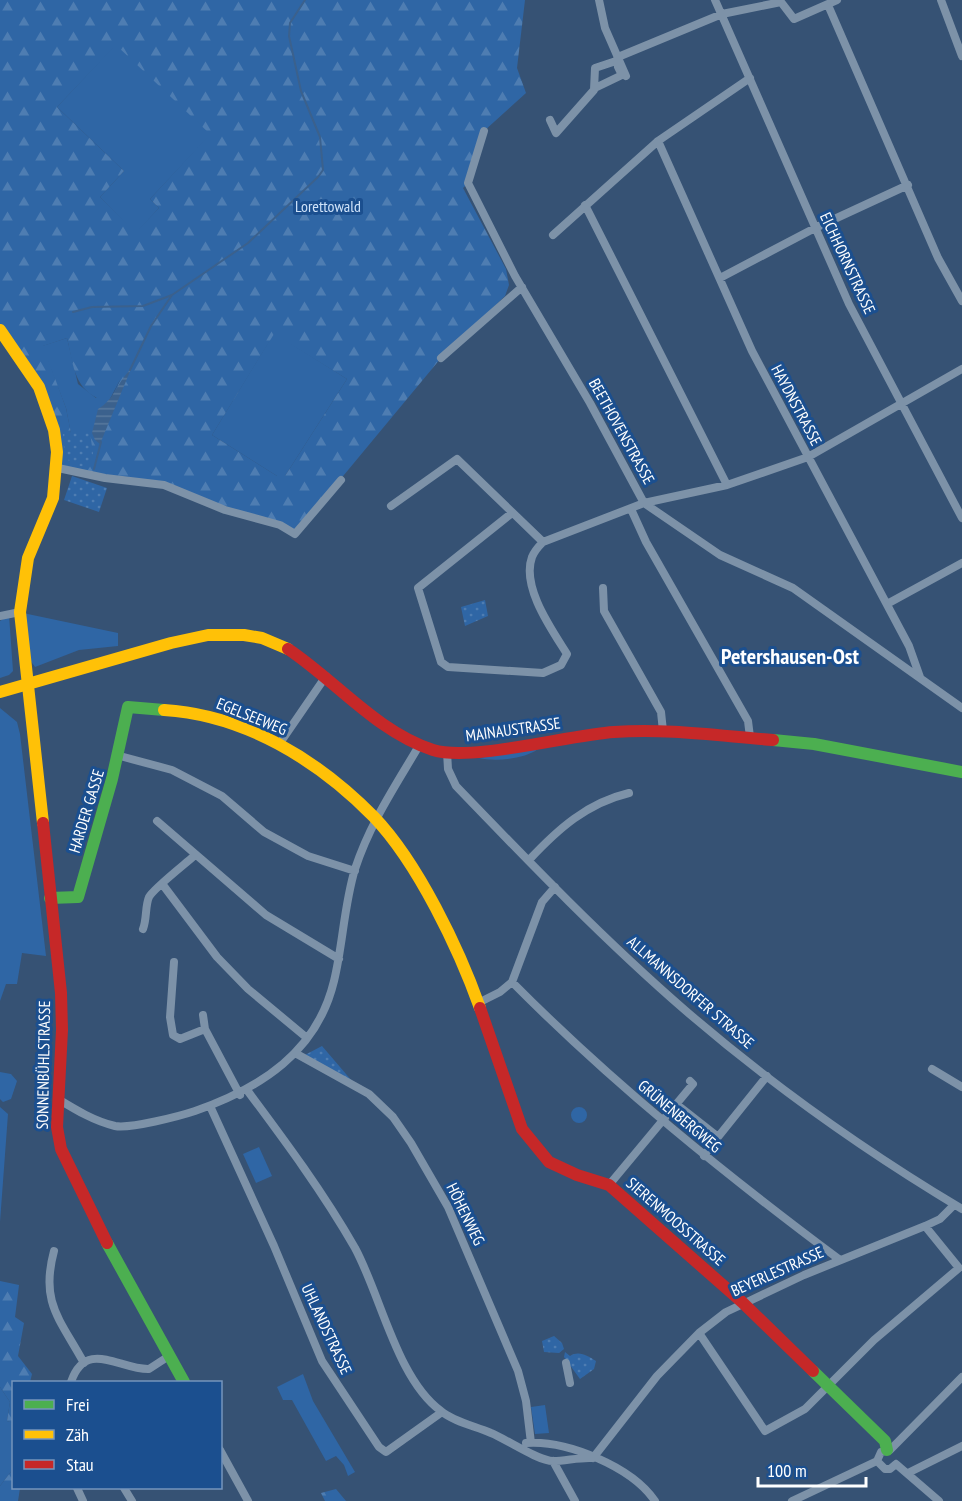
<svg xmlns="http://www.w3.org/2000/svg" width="962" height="1501" viewBox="0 0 962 1501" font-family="'PT Sans Narrow',sans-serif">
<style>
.grass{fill:#2f66a5}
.forest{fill:url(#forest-firs);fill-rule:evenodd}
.park{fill:url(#park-dots)}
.water{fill:url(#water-rules)}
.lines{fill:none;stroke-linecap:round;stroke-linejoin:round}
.stream{stroke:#3b618d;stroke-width:2}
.street{stroke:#7d92a8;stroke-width:8}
.fast{stroke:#4caf50;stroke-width:12}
.slow{stroke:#ffc107;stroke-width:12}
.jam{stroke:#c62828;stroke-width:12}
.labels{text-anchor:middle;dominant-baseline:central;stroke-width:6;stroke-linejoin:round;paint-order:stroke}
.park-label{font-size:16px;fill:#cfe3fa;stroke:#1b4f8f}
.street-label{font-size:16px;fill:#fff;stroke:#1b4f8f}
.district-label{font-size:22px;font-weight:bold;fill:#fff;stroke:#1b4f8f}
</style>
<defs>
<pattern id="forest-firs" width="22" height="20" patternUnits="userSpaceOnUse" patternTransform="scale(1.5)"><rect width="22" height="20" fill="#2f66a5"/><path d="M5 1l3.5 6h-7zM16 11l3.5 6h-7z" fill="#4e7db2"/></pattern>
<pattern id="park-dots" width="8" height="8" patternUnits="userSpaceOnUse" patternTransform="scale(1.5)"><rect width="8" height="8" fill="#2f66a5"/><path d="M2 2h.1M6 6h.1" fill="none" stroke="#4e7db2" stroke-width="1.8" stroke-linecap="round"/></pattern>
<pattern id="water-rules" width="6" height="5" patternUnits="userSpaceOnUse" patternTransform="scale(1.5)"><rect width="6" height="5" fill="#3b618d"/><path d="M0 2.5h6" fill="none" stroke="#58799e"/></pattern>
</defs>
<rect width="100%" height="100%" fill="#365274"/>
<path class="grass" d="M116,44L211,134L150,199L159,208L136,233L100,197L124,171L57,107Z
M274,333L347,379L285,476H277L212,435Z
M67,338L78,384L96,398L121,378L92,433L71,434L66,408L42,346Z
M23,613L118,633V646L79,650L35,667L30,660Z
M9,615L13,671L9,675L0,678V621Z
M0,708L17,722L20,734L46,956L22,953L17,984H6L0,1001Z
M538,749C525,759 495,762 479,758Z
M0,1072L11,1074L17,1081L11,1099L3,1102L0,1099Z
M571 1115a8 8 0 1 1 16 0a8 8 0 1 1-16 0Z
M0,1107L8,1114L0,1222Z
M259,1147L272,1176L256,1183L243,1154Z
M303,1374L313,1401L355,1472L348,1476L344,1465L336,1456L326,1461L292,1400H283L277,1387Z
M0,1387L10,1402L7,1421L14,1423L13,1469L0,1486Z
M545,1405L549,1433L535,1434L531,1407Z"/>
<path class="forest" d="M0,0H525L517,68L526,93L484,131L468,183L463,188L506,269L509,285L505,296L441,358L295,534L164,485L58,468L51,414L0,330ZM116,45L210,134L150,199L159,208L136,232L100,197L124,171L57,107ZM274,334L347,379L285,476H277L212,435ZM67,338C73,362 73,386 97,398L120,380L110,401L98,409L92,433H71L66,408L43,346Z
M0,1281L19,1285L15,1317L24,1323L18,1356L32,1374L30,1382H14L13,1423L7,1421L10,1402L0,1387Z
M13,1469L14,1488H20L18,1501H0V1486Z
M336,1489L346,1501H325L321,1493Z"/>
<path class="park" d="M90,432L93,454L89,468L71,464L64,448L63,434Z
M72,476L107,488L99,512L64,500Z
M485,600L488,616L465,626L461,607Z
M322,1046L358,1088L301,1057Z
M554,1336L562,1343L564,1349L559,1353L544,1352L542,1341Z
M565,1352L570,1356C579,1350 588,1356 596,1361L594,1369L580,1379L564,1357Z"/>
<path class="water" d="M131,369L100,444L95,440L92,433L98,409C115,399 117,382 131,369Z"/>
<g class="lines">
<path class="stream" d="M73,312L92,307L143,306L172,295L248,243L318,177L323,170L320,137L301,91L289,36L290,23L305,0
M130,370L151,326L172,295
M94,469L101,442"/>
<path class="street" d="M599,0L605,28L626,76
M715,0L849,304L962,518
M941,0L962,56
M828,5L938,258L962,301
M595,88L622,75L618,67
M550,120L556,133L594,90L595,68L616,61L618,57L722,14L781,2L794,19L837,0
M484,131L468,183L515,276L590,403L644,503L720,555L793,588L962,708
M658,141L752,351L909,646L920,677
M585,205L727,485
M553,235L658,141L750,78
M720,278L815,228L908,185
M441,358L522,287
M58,468L105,478L164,485L225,510L280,525L295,534L341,480
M391,506L457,459L543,542
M631,509L646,542L748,721L750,737
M512,513L418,588L441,662L448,667L543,673L561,665L567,654C552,630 521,587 532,557C534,552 539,546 543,542
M543,542L644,503L727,485L808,457L962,369
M603,588L604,611L661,712L663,731
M887,604L962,563
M0,616L20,612
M280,743L326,676
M447,752L448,769L456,786C530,863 605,941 686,1011C772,1085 865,1151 962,1209
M120,756L172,770L222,796L264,832L308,856L355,871
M157,821L266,915L339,959
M529,860C558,829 587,803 629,793
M163,885L217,957L248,989L307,1038
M143,929C147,919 145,906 149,897C153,889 185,864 194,856
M174,962L170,1017L173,1035L180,1039L205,1029
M512,982C613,1084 725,1174 840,1260
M478,1003L500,992L512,982L542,902L555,887
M203,1015L205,1029L240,1095
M295,1053L369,1094L393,1117L411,1143L448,1207L518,1371L526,1401L531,1443
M932,1069L962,1087
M247,1090C285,1141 323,1192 355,1248C381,1296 397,1379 441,1411C454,1422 475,1426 491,1433C506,1439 538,1461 553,1461C566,1461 579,1457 593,1458
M58,1099C76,1110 94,1121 115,1126C130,1129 180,1116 195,1111C261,1088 317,1052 334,981C343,944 344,905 355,869C370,823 396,785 420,744
M676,1104L718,1137L704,1156
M210,1106L274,1246L322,1361L379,1447L386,1452L442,1412
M718,1137L767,1076
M609,1185L693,1084L690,1081
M54,1251C40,1303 60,1319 84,1363
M699,1333L765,1431L805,1409L874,1340L959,1268L925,1226
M566,1363L570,1383
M71,1382C86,1338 120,1370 149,1369L169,1356
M526,1443C567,1440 632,1467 655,1501
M220,1450L248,1501
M593,1458L657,1376L699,1333L726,1312L804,1275L925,1226L940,1219L954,1205
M553,1461L575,1501
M877,1461L885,1469H890L896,1464
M896,1464L939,1501
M908,1473L962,1446
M77,1488L83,1501
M124,1488L132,1501
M792,1501L877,1461L881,1452L890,1450L962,1377"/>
<path class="fast" d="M773,740L814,744L962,772
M50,898L78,897L112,779L128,707L164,710
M107,1243L184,1382
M813,1371L885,1441L887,1450"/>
<path class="slow" d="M0,330L39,387L54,430L57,452L53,498L28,558L20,612L43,823
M0,692L171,643L208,635H244L262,638L288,649
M164,710C245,715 318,760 374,817C418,863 459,949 480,1008"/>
<path class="jam" d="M288,649C336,681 377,732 433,750C471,762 569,735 614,732C667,728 720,736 773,740
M43,823L61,993L62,1030L57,1127L61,1149L107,1243
M480,1008L522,1129L549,1162L577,1175L609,1185L742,1302L813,1371"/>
</g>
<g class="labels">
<g class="park-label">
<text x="328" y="206">Lorettowald</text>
</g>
<g class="street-label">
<text transform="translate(848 263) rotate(65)">EICHHORNSTRASSE</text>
<text transform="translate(797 405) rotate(62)">HAYDNSTRASSE</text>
<text transform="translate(622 431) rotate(61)">BEETHOVENSTRASSE</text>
<text transform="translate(252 716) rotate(22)">EGELSEEWEG</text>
<text transform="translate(513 729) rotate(-8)">MAINAUSTRASSE</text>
<text transform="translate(86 811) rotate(-73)">HARDER GASSE</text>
<text transform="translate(691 992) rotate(41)">ALLMANNSDORFER STRASSE</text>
<text transform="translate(43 1065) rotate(-89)">SONNENBÜHLSTRASSE</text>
<text transform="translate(680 1116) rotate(40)">GRÜNENBERGWEG</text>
<text transform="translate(466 1214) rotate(64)">HÖHENWEG</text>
<text transform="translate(676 1221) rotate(41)">SIERENMOOSSTRASSE</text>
<text transform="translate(777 1271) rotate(-24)">BEYERLESTRASSE</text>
<text transform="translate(327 1329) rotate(65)">UHLANDSTRASSE</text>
</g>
<g class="district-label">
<text x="790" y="656">Petershausen-Ost</text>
</g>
</g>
<rect x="12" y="1381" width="210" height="108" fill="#1b4f8f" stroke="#7695bc" stroke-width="1.5"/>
<rect x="24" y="1400" width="30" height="9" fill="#4caf50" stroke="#7695bc" stroke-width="1.5"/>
<text x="66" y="1411" font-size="18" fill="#ffffff">Frei</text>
<rect x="24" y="1430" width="30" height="9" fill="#ffc107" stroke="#7695bc" stroke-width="1.5"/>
<text x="66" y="1441" font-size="18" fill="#ffffff">Zäh</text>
<rect x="24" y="1460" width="30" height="9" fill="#c62828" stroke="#7695bc" stroke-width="1.5"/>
<text x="66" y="1471" font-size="18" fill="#ffffff">Stau</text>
<path d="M758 1477v9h108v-9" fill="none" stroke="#ffffff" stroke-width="3"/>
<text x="767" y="1477" font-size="18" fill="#ffffff" stroke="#1b4f8f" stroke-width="4.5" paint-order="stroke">100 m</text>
</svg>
